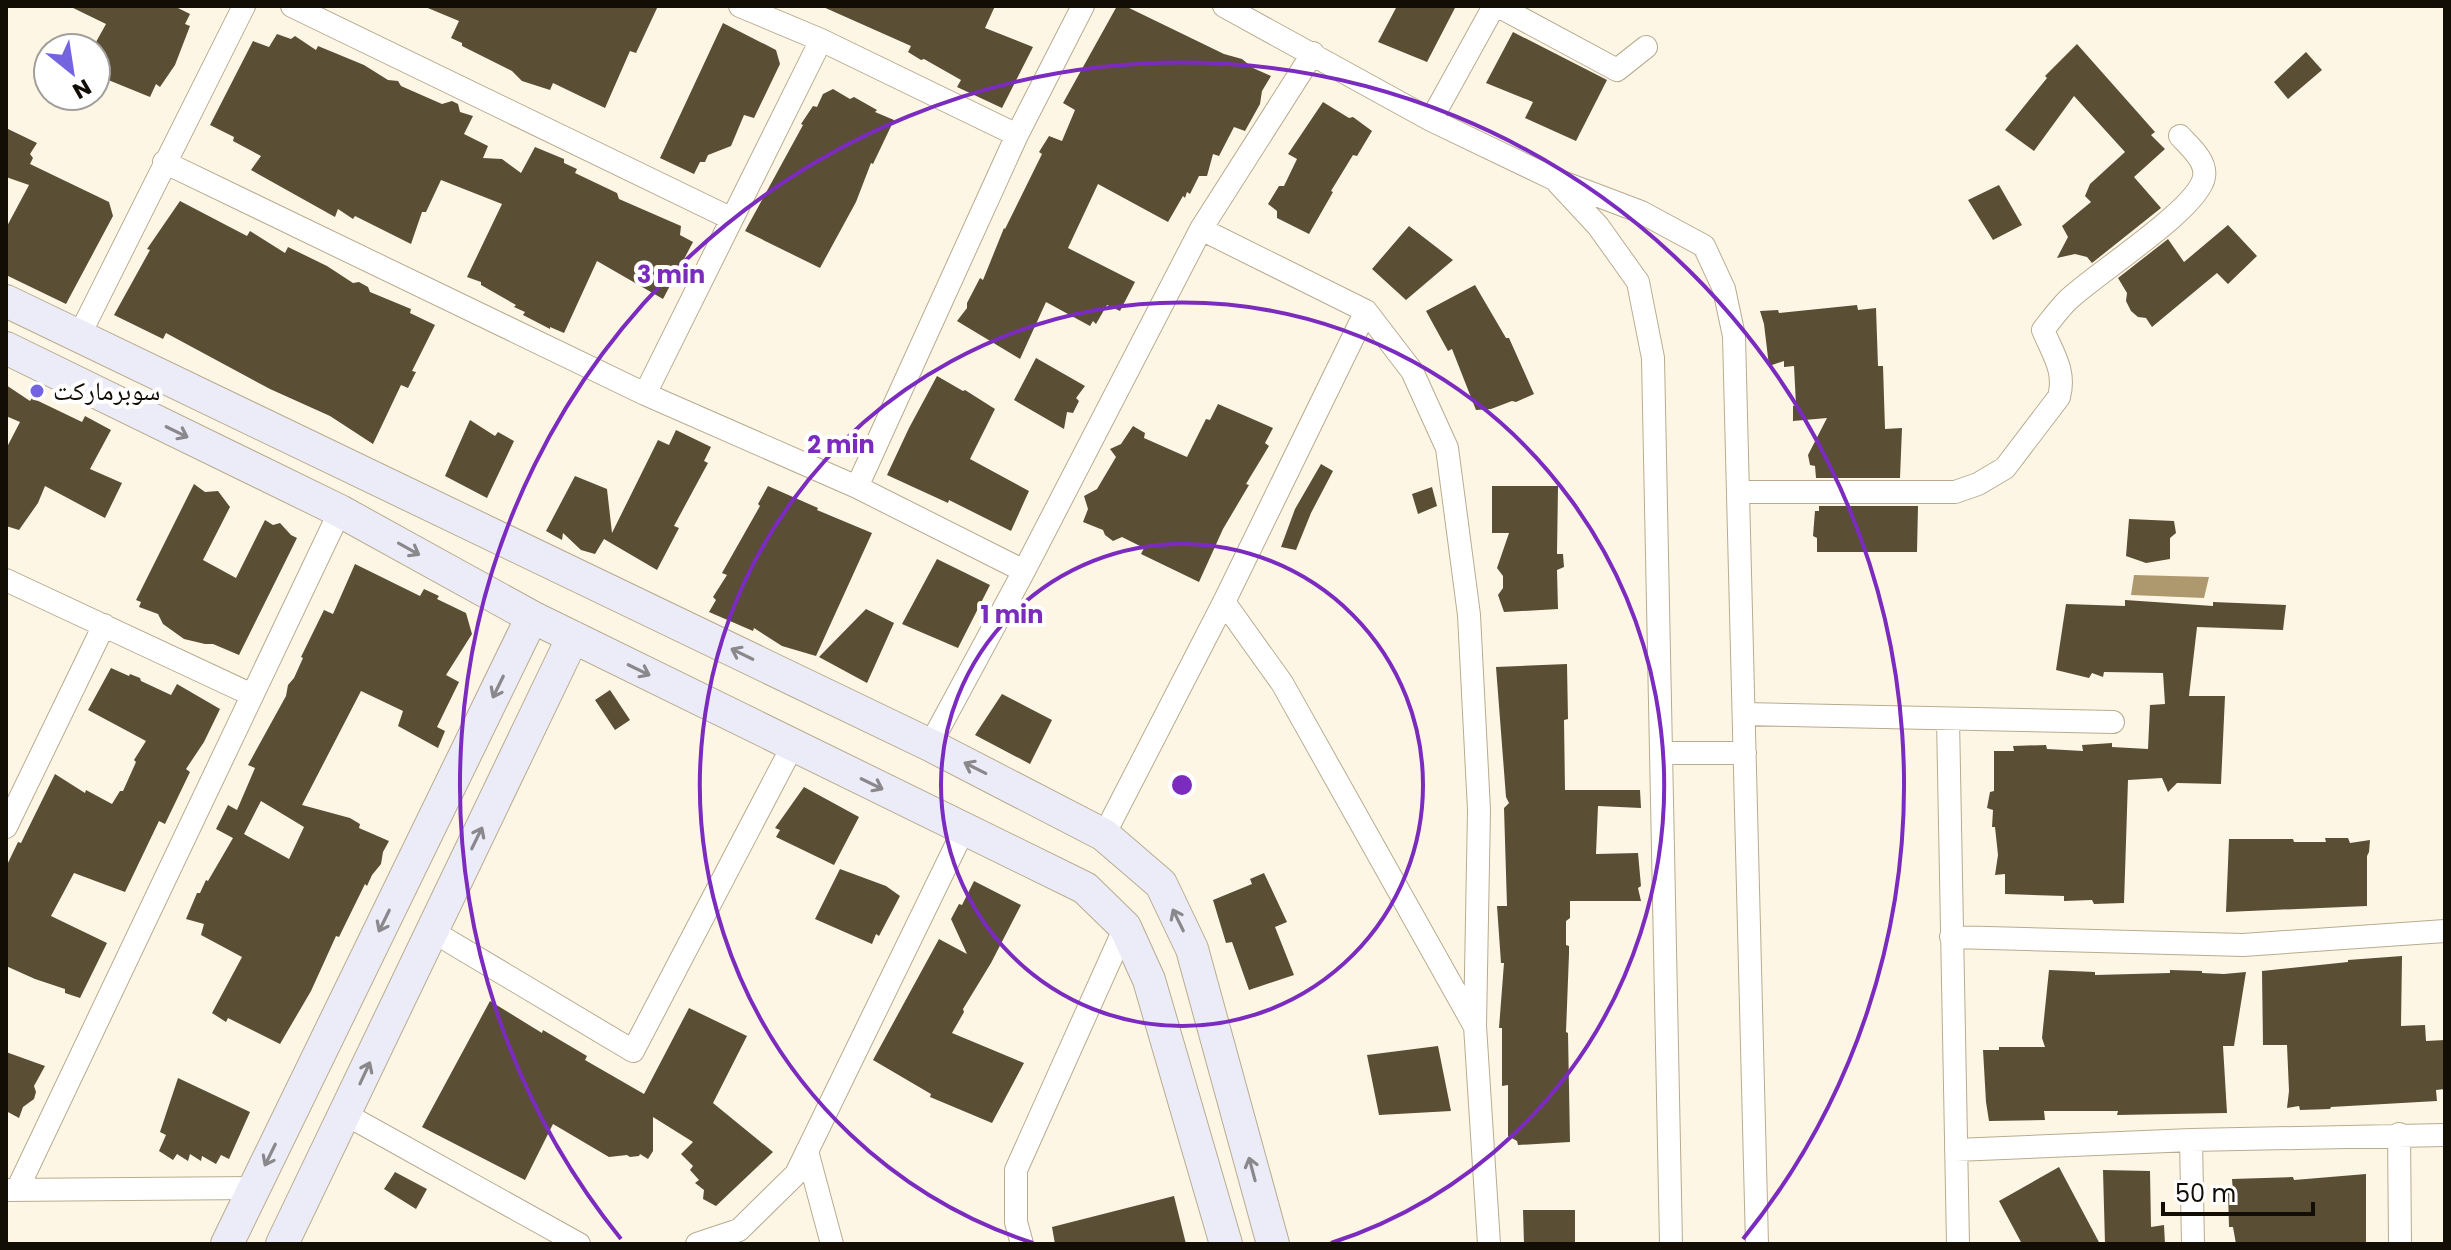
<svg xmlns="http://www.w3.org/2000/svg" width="2451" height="1250" viewBox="0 0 2451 1250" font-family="Poppins,'Noto Naskh Arabic',sans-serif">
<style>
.water{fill:#ae996f}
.building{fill:#5a4e35;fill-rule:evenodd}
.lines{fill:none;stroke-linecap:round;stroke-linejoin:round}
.street-casing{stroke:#b8ab8f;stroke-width:24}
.secondary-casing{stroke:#b8ab8f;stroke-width:34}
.street{stroke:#fff;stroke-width:22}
.secondary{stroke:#ececf9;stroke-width:32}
.oneway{stroke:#8a888b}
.ring{fill:none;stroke:#7b2cbf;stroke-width:4}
.poi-dot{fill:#7464df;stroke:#fff;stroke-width:3}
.labels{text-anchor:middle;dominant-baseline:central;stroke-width:8;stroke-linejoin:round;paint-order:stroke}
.poi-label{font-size:26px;fill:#130e05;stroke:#fff;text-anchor:start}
.centre{fill:#7b2cbf;stroke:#fff;stroke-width:4}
.ring-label{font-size:24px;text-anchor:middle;font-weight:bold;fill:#7b2cbf;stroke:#fff;stroke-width:8;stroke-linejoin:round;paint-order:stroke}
</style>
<rect width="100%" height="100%" fill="#fef6e5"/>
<path class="water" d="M2134,575L2209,577L2204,598L2131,595Z"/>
<path class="building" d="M69,6H174L190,14L185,24L190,26L175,65L160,87L156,84L150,97L96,75V42L106,24Z
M423,6H658L636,53L630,51L605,108L553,83L550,90L522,81L512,71L462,46V43L451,38L459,21Z
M821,6H995L985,28L1033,47L1002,108L957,87L961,80L924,59L921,60L908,52L911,46Z
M1117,6H1125L1224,54L1242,59L1253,68L1271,76L1262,91L1260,104L1245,131L1234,127L1219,156L1213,154L1207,176H1199L1190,194L1187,192L1185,198L1183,196L1168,222L1098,184L1068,248L1135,282L1120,311L1107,305L1096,324L1093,321L1090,326L1046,302L1020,359L957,321L967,308V303L980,278L983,280L1004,228L1005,229L1042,154L1039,152L1049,136L1062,141L1075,110L1063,103Z
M1397,6H1456L1427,62L1378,42Z
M723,23L776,50L780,64L754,118L744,115L731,146L708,155L705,162H700L694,174L660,158Z
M1513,32L1607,80L1576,141L1525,118L1533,102L1486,83Z
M277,34L291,39L295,36L316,50L318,46L364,65L388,80L398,81L401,86L442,104L452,101L458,104L460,112L473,116L464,134L488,146L483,158L502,159L521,173L535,147L564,159V163L577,169L575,173L617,193L619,199L681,226L680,235L693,242L663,299L597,261L564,333L550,327V329L523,315L525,312L514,307L516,305L481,285V282L467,277L502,204L441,180L426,212H422L411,244L355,216L353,219L338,209L335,217L251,170L261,156L233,141L234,137L210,125L253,41L269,47Z
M2077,44L2155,132L2151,135L2165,149L2134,177L2161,208L2092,263L2087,257L2075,254L2057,258L2068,237L2062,226L2091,202L2085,196L2090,184L2125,152L2074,96L2034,151L2005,130L2047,78L2045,76Z
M2306,52L2322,70L2288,99L2274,82Z
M833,89L850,99L854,97L877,110L875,112L894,120L873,164L871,163L856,202L820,268L745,231L803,125L801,124L813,106L817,107L823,94Z
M1323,102L1349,118L1353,117L1372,131L1357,156L1353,155L1331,191L1333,192L1309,234L1277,218V211L1268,204L1279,186H1284L1297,159L1288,154Z
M6,128L37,143L30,154L33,158L30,164L109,202L113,216L66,304L6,275V228L29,185L6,177Z
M1999,185L2022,225L1993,240L1968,200Z
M180,201L247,236L250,231L285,253L288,247L327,266L353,283L359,282L368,287L370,292L411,309L410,313L435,325L412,371L416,372L408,388L401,385L373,444L330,416L270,389L166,333L163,339L114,315L150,250L147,249Z
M2228,225L2257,256L2228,284L2217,273L2152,327L2146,318L2138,317L2131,311L2126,301L2127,293L2118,278L2168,239L2184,262Z
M1409,226L1453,260L1406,300L1372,269Z
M1475,285L1506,338H1509L1534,394L1516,402L1512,401L1491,409L1476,410L1452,349L1448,351L1426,311Z
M1857,305L1858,310L1876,308L1878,366H1883L1885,429L1902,428L1900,478H1816L1815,466L1810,465L1808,455L1827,418L1793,421V406L1796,405L1794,366L1784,367V361L1769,366L1764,324L1760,311L1778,310L1779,313Z
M1036,358L1085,386L1076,398L1079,401L1073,413L1067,412L1064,429L1014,400Z
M937,376L963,391L965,390L995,409L970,459L1029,491L1011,531L949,500L948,503L887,475L909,428Z
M6,385L30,401L32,398L82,422L85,416L111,430L90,469L122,483L105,518L45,486L38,503L19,530L6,526V449L20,422L6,416Z
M1218,404L1273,428L1265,443L1269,446L1246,484L1249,485L1223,529L1199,582L1141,554L1144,548L1122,537L1113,541L1105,535L1103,530L1083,522L1088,509L1084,496L1097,489L1116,457L1110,449L1121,444L1133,426L1145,433L1144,438L1187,457L1206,419L1210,420Z
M470,420L495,436L498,432L514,441L487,498L445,476Z
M676,430L711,447L704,461L708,463L674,526L679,528L657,570L604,539L595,554L581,550L563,533L562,540L546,531L575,476L607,489L612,533L658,440L669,445Z
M1321,464L1333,471L1311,513L1296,550L1281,547L1295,509Z
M194,484L205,492L218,491L230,507L203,560L236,578L265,520L273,525L280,523L291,535L297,538L239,655L213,644H205L184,639L163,624L158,614L139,607L141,602L136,600Z
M768,486L818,508L817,510L872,533L816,656L782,646L754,628L753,631L709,612L716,600L713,597L727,575L722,573L760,506L758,504Z
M1492,486H1558L1557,554H1563L1564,567L1557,570L1558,609L1504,612L1498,595L1503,588V576L1497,568L1509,533H1492Z
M1432,487L1437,506L1418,514L1412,494Z
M1819,506H1918L1917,552H1817V538L1813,536L1815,511H1819Z
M2129,519L2174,521L2176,533L2170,538V559L2146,563L2126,556Z
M937,559L990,585L958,648L902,624Z
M355,564L420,596L424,589L439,596L437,599L466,613L472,634L446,675L459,682L437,727L445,731L438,748L398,726L403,711L361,691L302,805L350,818L360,824L359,828L389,841L383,852L381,864L372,875L367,886L365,884L339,937L336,936L311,991L280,1044L228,1018L226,1022L212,1013L242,957L201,935L204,924L186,919L197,893H200L206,880L208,881L233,838L216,829L228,805L237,810L255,768L248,765L286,696L288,685L294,678L303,658L301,657L324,610L333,614ZM261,801L304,827L289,859L244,834Z
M2125,600L2213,606V602L2286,605L2283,630L2197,627L2189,696H2225L2221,784L2177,783L2168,792L2162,778L2128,780L2124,903L2094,904L2092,900L2064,901V896L2005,894V874L1995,875L1998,855L1995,827H1992L1993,810L1987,808L1990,792L1994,791V751H2014L2013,746L2046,745L2047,749L2083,751L2082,745L2112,743V747L2148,749L2150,705L2165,704L2163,673L2104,672L2103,677L2092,673L2089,678L2056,670L2066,604L2125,606Z
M866,609L894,623L867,683L819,657Z
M1567,664L1568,719L1564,720L1565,790H1640L1641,808L1598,806L1596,854L1638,853L1641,886L1638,888L1641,901H1570V918L1566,921V945L1569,946V954L1566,1032L1568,1033L1570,1142L1518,1145L1517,1141L1508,1136V1085L1502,1086V1028H1499L1504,963H1501L1497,906H1507L1504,808L1509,803L1506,797L1496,667Z
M111,668L129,676L130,674L140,678L141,681L171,695L177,684L220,709L204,742L186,769L190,772L165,824L159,821L125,892L74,873L51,916L107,943L80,998L65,993V989L35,979L6,966V867L18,842L21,843L55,774L85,793L86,790L112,804L120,791H123L136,762L134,760L146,741L88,710Z
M610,690L630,720L615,730L595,700Z
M1002,694L1052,720L1030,764L975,735Z
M804,787L859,817L834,865L776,837L780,830L775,828Z
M2325,838H2348L2350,843L2370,840L2369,852L2367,856V906L2226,912L2229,839H2293L2294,842H2326Z
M840,869L886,886L900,896L879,936L876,934L872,944L815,919Z
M1264,873L1287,922L1275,927L1294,975L1249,990L1232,942L1226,943L1213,900L1252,884L1250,879Z
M974,881L1021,905L991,963L963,1009L964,1012L952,1033L1024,1063L992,1123L930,1097L931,1094L873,1060L939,939L967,954L951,919L959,904L962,905Z
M2402,956L2401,1026L2425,1025L2426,1041L2445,1040V1089L2436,1090L2437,1101L2331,1107L2330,1109L2300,1110L2299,1106L2287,1108L2289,1091L2287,1045H2263L2262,971L2348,962V960Z
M2049,970L2095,972V975L2170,973V970L2202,971V973L2224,974L2246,972L2234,1046H2223L2227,1113L2117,1115L2118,1111H2044L2045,1120L1989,1121L1986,1102L1983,1050H1999V1047H2045L2042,1038Z
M490,1001L542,1033L543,1030L587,1056L585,1060L644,1094L689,1008L747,1036L713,1103L773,1152L716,1206L703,1199L704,1190L695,1183L699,1180L690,1170L693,1166L681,1154L693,1142L653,1117V1151L648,1159L640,1154L639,1156L630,1157L627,1155L609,1157L553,1124L525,1180L422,1127Z
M1438,1046L1451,1111L1379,1115L1367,1055Z
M6,1052L45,1066L34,1086L36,1092L34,1099L23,1107L19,1118L6,1111Z
M178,1078L250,1112L229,1159L221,1155L216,1164L202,1156L201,1161L190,1154L188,1161L177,1154L173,1160L159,1151L166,1135L160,1132Z
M2059,1167L2100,1244H2022L1999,1201Z
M2103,1170L2150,1171L2151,1227L2164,1225L2165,1244H2105Z
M395,1172L427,1189L416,1209L384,1189Z
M2366,1174V1244H2236L2233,1227H2229L2228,1191L2233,1192L2232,1179L2293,1177L2294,1180Z
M1174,1196L1186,1244H1055L1052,1227Z
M1523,1210H1575V1244H1524Z"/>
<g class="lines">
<defs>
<path id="street" d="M292,6L732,219
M740,6L821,40L1017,135
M1224,6L1431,120L1554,179L1641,212L1704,246L1724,289L1734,336L1757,1244
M1498,6L1617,70L1646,47
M1431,120L1494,6
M164,162L645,394L857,487L1024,571
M1558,183L1598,226L1638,282L1653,358L1671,1244
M1201,229L1366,311L1412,371L1447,448L1469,615L1479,810L1475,1026L1489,1244
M79,336L244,6
M645,394L821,40
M857,487L1017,135L1083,6
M1738,492H1955L1978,484L2005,468L2059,397C2066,371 2053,354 2043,330C2051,320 2058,310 2067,301C2093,275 2199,209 2204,177C2207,161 2190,147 2180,136
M6,580L252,695
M1224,602L1282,683L1474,1025
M1744,714L2113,722
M1948,719L1958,1244
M930,745L1024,571L1201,229L1313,53
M1661,753H1745
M6,827L104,625
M1104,835L1224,602L1366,311
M432,931L633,1051L793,745
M1951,937L2243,945L2445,931
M345,1114L579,1244
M2399,1134L2400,1244
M1956,1150L2191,1140
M807,1151L832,1244
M6,1190L254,1188
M17,1190L340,511
M697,1244L739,1230L796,1174L964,829
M1022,1244L1016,1222V1170L1125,927
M2193,1244L2191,1140L2445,1135"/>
<path id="secondary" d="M6,301L930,745L1104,835L1161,884L1192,949L1273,1244
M6,348L340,511L532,617L1085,888L1125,927L1149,980L1226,1244
M227,1244L532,617
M282,1244L573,637"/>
</defs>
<use href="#street" class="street-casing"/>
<use href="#secondary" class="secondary-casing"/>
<use href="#street" class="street"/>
<use href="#secondary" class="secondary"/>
</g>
<defs><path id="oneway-shaft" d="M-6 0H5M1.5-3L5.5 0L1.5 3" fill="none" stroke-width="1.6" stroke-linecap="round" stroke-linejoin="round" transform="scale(2)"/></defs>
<g class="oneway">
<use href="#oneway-shaft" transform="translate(177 432) rotate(26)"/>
<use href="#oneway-shaft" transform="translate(409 549) rotate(29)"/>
<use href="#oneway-shaft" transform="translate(742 654) rotate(-154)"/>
<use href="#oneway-shaft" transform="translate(639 670) rotate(26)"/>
<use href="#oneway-shaft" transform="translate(498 687) rotate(116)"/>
<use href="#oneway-shaft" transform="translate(975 768) rotate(-153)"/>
<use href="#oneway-shaft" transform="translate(872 784) rotate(26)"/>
<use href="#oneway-shaft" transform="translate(477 838) rotate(-64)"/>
<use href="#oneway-shaft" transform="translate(1178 920) rotate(-116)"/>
<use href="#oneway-shaft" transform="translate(384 921) rotate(116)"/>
<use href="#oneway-shaft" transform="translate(365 1073) rotate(-65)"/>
<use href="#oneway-shaft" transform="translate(270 1155) rotate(116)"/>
<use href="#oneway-shaft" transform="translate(1252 1169) rotate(-105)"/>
</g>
<g class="ring">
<circle cx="1182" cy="785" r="241"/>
<path d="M1033 1243A482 482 0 1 1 1331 1243"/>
<path d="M621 1239A722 722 0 1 1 1743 1239"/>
</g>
<circle class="poi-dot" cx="37" cy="391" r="8"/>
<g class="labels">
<g class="poi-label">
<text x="53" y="391">سوبرماركت</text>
</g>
</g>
<circle cx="1182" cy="785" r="12" class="centre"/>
<g class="ring-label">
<text x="671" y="283">3 min</text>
<text x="841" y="453">2 min</text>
<text x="1012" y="623">1 min</text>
</g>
<rect width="2451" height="1250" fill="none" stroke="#130e05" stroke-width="16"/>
<g transform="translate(72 72) rotate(150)"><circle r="38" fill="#ffffff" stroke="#a19f9b" stroke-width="2"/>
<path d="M0-6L14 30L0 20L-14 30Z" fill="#7464df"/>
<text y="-12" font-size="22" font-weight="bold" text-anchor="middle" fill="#130e05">N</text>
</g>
<path d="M2163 1202v12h150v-12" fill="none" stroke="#130e05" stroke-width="4"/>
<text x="2175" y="1202" font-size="24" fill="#130e05" stroke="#ffffff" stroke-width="6" paint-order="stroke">50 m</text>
</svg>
